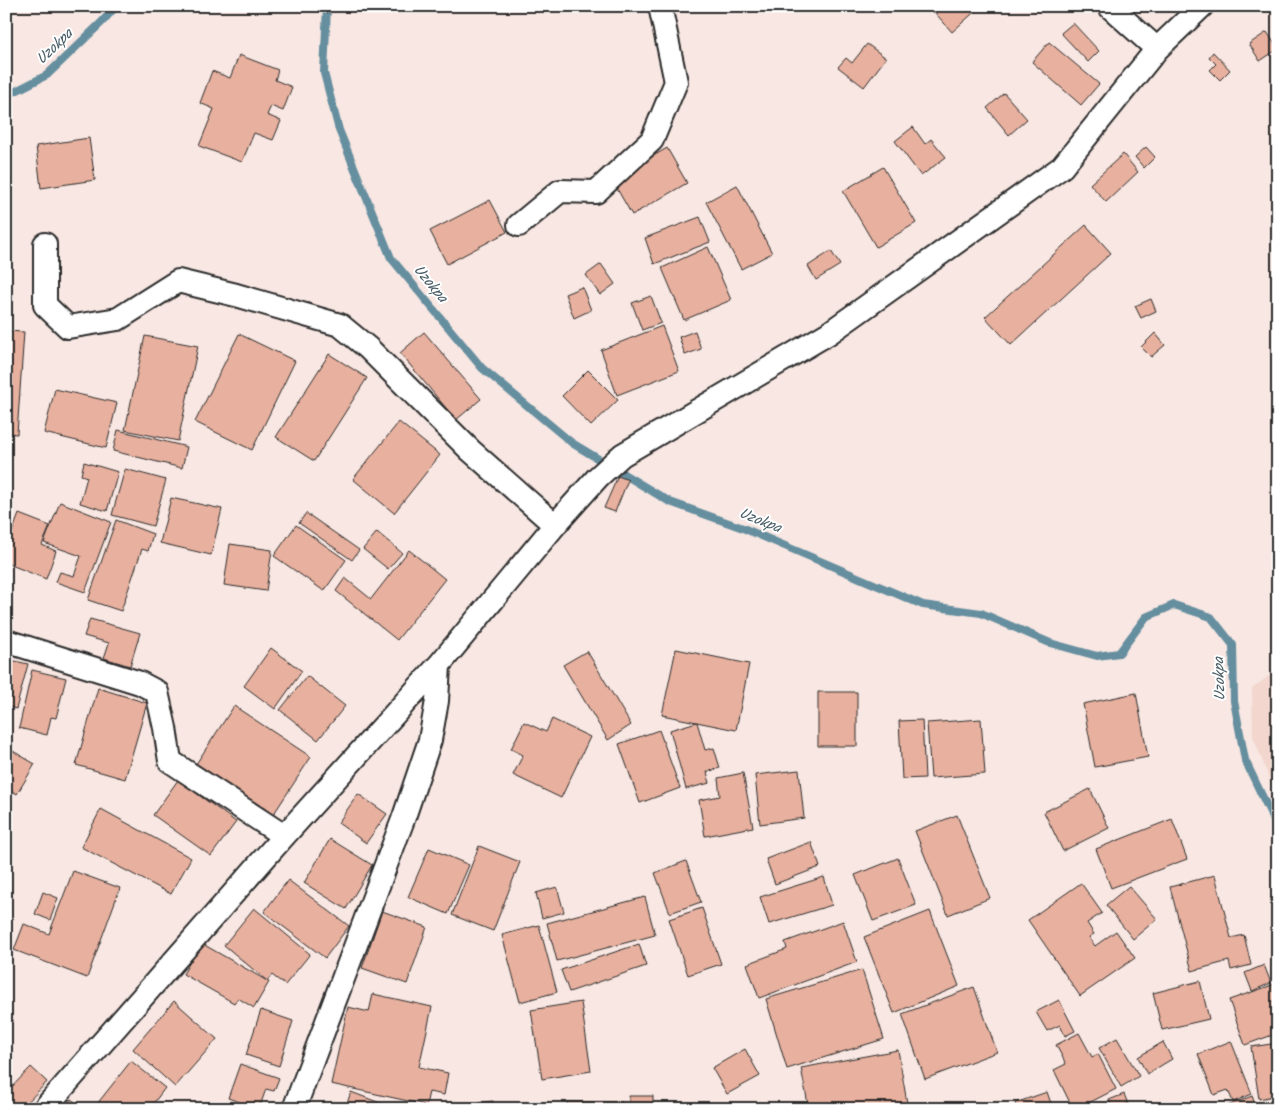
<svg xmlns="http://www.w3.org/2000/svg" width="1284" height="1115" viewBox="0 0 1284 1115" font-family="Kalam,sans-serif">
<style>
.built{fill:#f3d6ce}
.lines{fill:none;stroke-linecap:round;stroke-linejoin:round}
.stream{stroke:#658e9f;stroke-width:8}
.building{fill:#e8b09e;stroke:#2b2b2b}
.street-casing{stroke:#2b2b2b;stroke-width:26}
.street{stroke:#fff;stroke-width:22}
.labels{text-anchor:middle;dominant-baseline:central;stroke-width:4;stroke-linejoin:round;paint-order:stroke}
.water-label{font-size:15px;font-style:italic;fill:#485d65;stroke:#fff}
</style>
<rect width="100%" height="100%" fill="#f8e7e2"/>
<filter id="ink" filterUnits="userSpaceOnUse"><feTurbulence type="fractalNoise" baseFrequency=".02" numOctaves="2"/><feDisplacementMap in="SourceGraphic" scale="10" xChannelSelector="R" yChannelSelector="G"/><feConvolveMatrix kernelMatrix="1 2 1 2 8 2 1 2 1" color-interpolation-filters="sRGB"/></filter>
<g filter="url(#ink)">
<path class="built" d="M1278,670V802L1253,736L1252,688Z"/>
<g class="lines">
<path class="stream" d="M327,6L324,73L339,130L391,258L482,368L572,443L670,502L743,528L923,605L981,613L1050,643L1097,656L1119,653L1146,617L1174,605L1211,617L1233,645L1234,701L1245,760L1278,829
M6,96L47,75L102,22L116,6"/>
</g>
<path class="building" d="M929,6H981L952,32Z
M1073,23L1099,51L1088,62L1061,33Z
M1267,32L1278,49L1260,61L1249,44Z
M1049,42L1099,84L1081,105L1032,62Z
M867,44L886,58L864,87L838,67L846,58L852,63Z
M1213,52L1230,70L1220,80L1210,70L1216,64L1209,57Z
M239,55L278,70L275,80L292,87L283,111L271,106L267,115L281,121L273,140L254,133L242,162L199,146L214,109L200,103L212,71L230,78Z
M1004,93L1027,119L1009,135L987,108Z
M913,127L925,144L931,139L946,157L921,176L895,141Z
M89,138L95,180L41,188L36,146Z
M1146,147L1155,157L1144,168L1135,157Z
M667,148L687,183L632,215L612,180Z
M1123,154L1138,172L1106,202L1090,184Z
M883,167L916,223L876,247L843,191Z
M737,185L772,253L741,269L706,202Z
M490,200L507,232L447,264L430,231Z
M700,217L710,242L654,264L645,238Z
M1086,225L1111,253L1011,345L985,317Z
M708,247L731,300L684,320L662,268Z
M831,251L840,265L816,280L808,266Z
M601,264L615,284L600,295L586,275Z
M582,287L591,310L574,318L565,294Z
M651,296L661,323L642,330L632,303Z
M1151,299L1156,311L1141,318L1135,306Z
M662,326L679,371L617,395L601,350Z
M6,331L24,332L17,434L6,433Z
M695,331L701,349L685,355L679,337Z
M424,332L481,399L456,420L400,353Z
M1155,333L1165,345L1151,357L1141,347Z
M239,334L295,361L252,450L195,422Z
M145,336L198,346L178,441L125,430Z
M329,354L367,378L314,461L276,437Z
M588,370L618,400L591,426L562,396Z
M55,389L117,403L106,448L44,433Z
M399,422L440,455L394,513L353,479Z
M118,430L187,447L182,468L113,451Z
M84,462L118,472L107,511L80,503L87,477L81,475Z
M125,469L166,480L153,526L112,515Z
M618,476L628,480L615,512L604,508Z
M171,498L222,509L211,555L160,543Z
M60,502L111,522L85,592L56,582L60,572L74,576L81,556L44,543Z
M306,513L359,550L352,560L299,523Z
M19,514L50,526L42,545L56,551L46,579L6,563V548Z
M116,520L153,534L148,551L142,549L121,611L88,600Z
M296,525L346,560L324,591L274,556Z
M377,532L402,553L388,569L363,549Z
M230,544L272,550L266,591L224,585Z
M409,550L445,579L397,640L336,591L345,578L371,599Z
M90,619L140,633L130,666L104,658L109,643L84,636Z
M271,648L302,671L275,709L244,686Z
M676,649L749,664L736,730L662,715Z
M587,651L631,725L608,740L563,665Z
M6,659L28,664L16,709L6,706Z
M32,670L66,678L56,718L51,717L47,735L19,728Z
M307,676L345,706L318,740L280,710Z
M98,688L147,703L125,779L76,765Z
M818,692H857V746H818Z
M1136,693L1148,757L1095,767L1083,704Z
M234,706L311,757L273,815L196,764Z
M552,719L590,737L561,798L513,775L523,755L511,749L524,722L546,732Z
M981,719L985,774L931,778L927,723Z
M922,720L925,778L902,779L899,721Z
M697,722L705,750L714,748L720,768L707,772L710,783L686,789L670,730Z
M659,730L680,788L640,803L619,744Z
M6,747L35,764L17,794L6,787Z
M799,770L804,818L760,824L755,775Z
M743,773L753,827L705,836L699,800L720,796L718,778Z
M178,780L236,822L211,856L153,815Z
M1090,789L1109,828L1063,851L1044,812Z
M358,794L387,814L366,843L338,823Z
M101,809L191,858L171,894L81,847Z
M957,815L990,898L948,915L915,831Z
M1172,819L1187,859L1111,888L1096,849Z
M330,839L372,865L346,909L304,883Z
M811,842L820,867L775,884L766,859Z
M479,846L520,862L493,931L452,915Z
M429,848L469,865L448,914L408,897Z
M898,858L916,905L873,921L855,875Z
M686,861L701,902L670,913L655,873Z
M73,871L120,888L87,978L14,950L24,924L49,934Z
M1215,875L1231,938L1244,935L1251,965L1231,970L1229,961L1192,971L1170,887Z
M824,877L832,905L769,924L760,897Z
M288,880L349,926L325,958L264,912Z
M1081,883L1102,913L1087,923L1094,934L1089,937L1095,946L1116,931L1135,958L1080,996L1028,920Z
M1129,886L1157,919L1133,939L1106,905Z
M557,887L564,912L542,918L536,893Z
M43,892L58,898L50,920L35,914Z
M645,897L655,935L557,961L547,923Z
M254,908L310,954L285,985L272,975L267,981L224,945Z
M702,908L721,964L688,975L669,919Z
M382,911L427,927L407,984L362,968Z
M930,911L959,986L894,1013L864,937Z
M843,921L857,962L759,998L747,964L787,949L785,942Z
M539,925L557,992L520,1002L502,935Z
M201,943L269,982L254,1008L238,998L234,1003L183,974Z
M639,944L646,966L569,992L561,970Z
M1264,965L1271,983L1252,991L1245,973Z
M862,970L884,1039L787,1069L766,999Z
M1200,981L1209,1019L1162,1030L1153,993Z
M1278,983V1033L1245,1045L1229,1000Z
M974,987L997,1052L925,1079L902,1014Z
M373,994L432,1007L419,1067L448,1073L444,1095L429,1092L426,1105L331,1084L348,1007L369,1012Z
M1059,1000L1075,1031L1065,1036L1060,1025L1047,1031L1036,1012Z
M174,1001L217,1039L175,1087L133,1049Z
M581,1002L591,1071L542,1079L531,1010Z
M261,1010L293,1021L279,1066L246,1055Z
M1079,1033L1092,1057L1098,1054L1116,1089L1077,1109H1073L1054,1070L1066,1064L1056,1045Z
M1117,1038L1139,1076L1121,1087L1099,1048Z
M1231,1041L1252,1094L1233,1102L1228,1090L1214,1095L1198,1054Z
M1163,1042L1172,1059L1147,1074L1138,1057Z
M1278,1043V1095L1259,1099L1251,1047Z
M745,1049L760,1076L727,1094L712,1068Z
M898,1050L908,1109H809L801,1068Z
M131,1061L165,1088L149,1109H102L97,1104Z
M240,1064L279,1078L274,1091L266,1089L259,1109L228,1098Z
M31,1067L47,1082L21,1109H6V1093Z
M351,1092L396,1109H345Z
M1047,1092L1053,1109H1017L1015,1103Z
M1124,1094L1130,1109H1112L1109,1100Z
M629,1096H653V1109H629Z
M1252,1096L1257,1109H1228L1227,1106Z
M71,1099L84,1109H63Z
M493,1101L494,1109H451V1106Z
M567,1102H622V1109H567Z"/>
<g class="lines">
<defs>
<path id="street" d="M1109,6L1157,49
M519,225L560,191L596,192L652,140L676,82L660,6
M45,244V305L68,327L118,319L178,281L236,295L340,325L368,348L470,450L555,525
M6,641L140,683L157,692L165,728L170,761L284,836
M44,1109L284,836L439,665L555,525L598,477L622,455L829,333L1062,167L1157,49L1202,6
M294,1109L404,817L430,740L437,701L439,665"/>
</defs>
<use href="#street" class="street-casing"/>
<use href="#street" class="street"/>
</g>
</g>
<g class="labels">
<g class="water-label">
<text transform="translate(55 47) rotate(-44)">Uzokpa</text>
<text transform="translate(430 284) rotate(50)">Uzokpa</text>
<text transform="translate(760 521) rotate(22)">Uzokpa</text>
<text transform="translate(1220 679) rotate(-92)">Uzokpa</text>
</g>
</g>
<rect width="1284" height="1115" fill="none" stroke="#fff" stroke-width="25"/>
<rect x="12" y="12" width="1259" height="1090" fill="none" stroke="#2b2b2b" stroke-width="2" filter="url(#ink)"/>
</svg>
